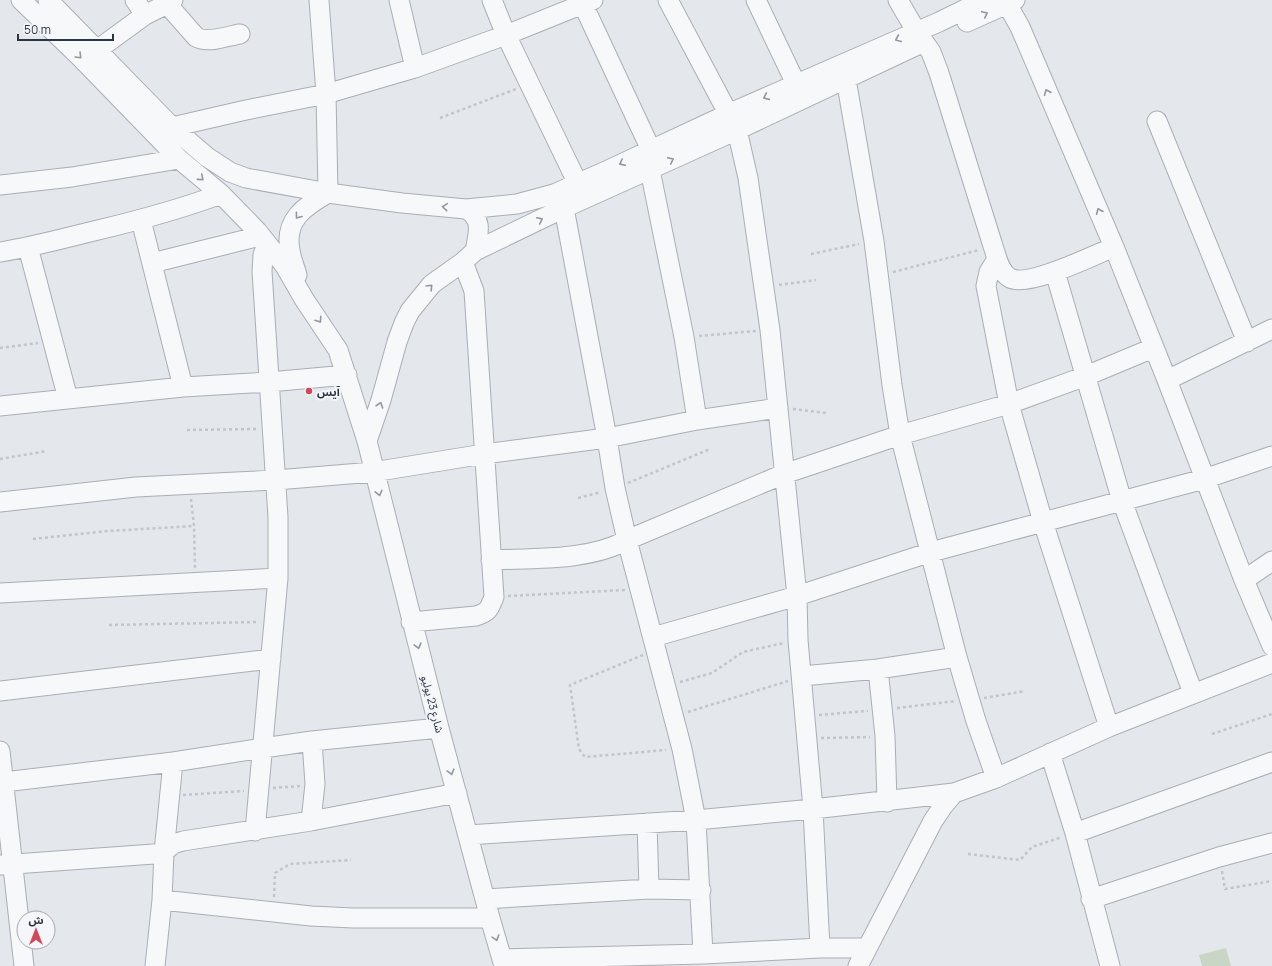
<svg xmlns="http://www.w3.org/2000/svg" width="1272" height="966" viewBox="0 0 1272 966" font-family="Manrope,'Noto Sans Arabic',sans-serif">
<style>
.green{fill:#c9d6c5}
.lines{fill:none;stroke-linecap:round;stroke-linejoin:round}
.minor-casing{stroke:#a9aeb7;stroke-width:21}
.path{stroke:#c2c5cb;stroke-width:2.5;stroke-dasharray:3 3;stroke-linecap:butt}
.minor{stroke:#f7f8fa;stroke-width:19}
.oneway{stroke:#9196a0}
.poi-dot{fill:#d1495b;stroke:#f4f6f9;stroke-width:1.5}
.labels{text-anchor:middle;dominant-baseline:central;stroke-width:4;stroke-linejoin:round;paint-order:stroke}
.poi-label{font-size:11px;font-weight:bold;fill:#2b3445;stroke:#f4f6f9;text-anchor:start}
.street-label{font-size:11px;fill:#2b3445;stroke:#f4f6f9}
</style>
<rect width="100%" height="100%" fill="#e4e7ec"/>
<path class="green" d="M1226,948L1231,966H1202L1199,955Z"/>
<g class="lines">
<defs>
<path id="minor" d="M21,0L80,57L179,159L221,194L257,231L285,266L304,299L338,350L367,441L439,728L490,918L504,966
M48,0L172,127L207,157L230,172L246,178L328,193L402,203L466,209L517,204L554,194L606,171L728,114L939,22L984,0
M135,0L145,15
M399,0L415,68
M492,0L506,35L578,184
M581,0L651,150
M668,0L737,130L748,178L770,330L797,596L798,640L813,809L820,948
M756,0L796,84
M898,0L916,31
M1015,0L1007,4L1020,27L1114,247L1167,380L1244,580L1272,646
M167,4L196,37C208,44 227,36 240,34
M967,22L1007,4
M97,50L145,15L167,4L173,0
M846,79L874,241L892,385L900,435L957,657L976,721L996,778
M1157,121L1247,342
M172,127L246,110L326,94L415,68L506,35L593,0
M650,170L684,337L697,420
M0,185L72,177L179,159
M564,208L607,438L615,488L627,540L682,749L696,820L703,954
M466,209C484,219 478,234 475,251
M141,220L183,387
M28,247L68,399
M0,252C33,247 65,238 98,230C140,220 181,209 221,194
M997,259L989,272L986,286L1009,404L1043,522L1109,727
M152,263L260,236
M1055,272L1122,501L1193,693
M297,275C295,267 291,259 290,250C284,220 305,206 328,193L326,94L319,0
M1167,380L1272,329
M0,406L183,387L269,382L347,375
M367,441L381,400L397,342L404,323L410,311L432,284L463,262L475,251L564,208L737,130L924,42L931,52L939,73L993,246C997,257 999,272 1010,278C1028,288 1094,255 1114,247
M0,502L136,487L276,480L373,472L484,454L607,438L697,420L778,408
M491,560C534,558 589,561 627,540L784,474L900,435L1009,404L1086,376L1153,348
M1244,580L1272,561
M0,593L278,578
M411,622L476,616C489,612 489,609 494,597L474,291L463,262
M653,637L797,596L931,552L1204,479L1272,456
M878,669L885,736L887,802
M802,676L878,669L957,657
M0,691L271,659
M0,751L24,966
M1050,753L1075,833L1110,966
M4,782L173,762L263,748L312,741L439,728
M311,821L315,784L312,741
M647,823L649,889
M255,831L278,578V517L262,271L263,255L267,244
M1075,833L1272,762
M468,835L696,820L813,809L954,793
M0,865L154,854L164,852L173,844L183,841L311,821L457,793
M485,899L649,889L701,890
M1091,899L1219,857L1272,843
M162,900L311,916L353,918H490
M502,959L703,954L820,948H867
M155,966L162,900L164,852L173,762
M858,966L933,821L943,806L954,793L996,778L1109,727L1272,663"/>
</defs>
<use href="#minor" class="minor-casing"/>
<path class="path" d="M440,118L516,89
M811,254L859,244
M893,272L979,250
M779,285L816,280
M699,336L756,331
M0,348L38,343
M793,409L826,413
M187,430L257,429
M0,459L47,451
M628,483L710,449
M578,498L601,492
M191,499L194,526L195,568
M33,539L108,531L194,526
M508,596L625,590
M109,625L259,622
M643,655L570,685L579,749L585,757L666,750
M680,682L712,673L743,652L784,643
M984,698L1025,691
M897,708L956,701
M688,712L788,681
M819,715L868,711
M1212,734L1272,714
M821,738L870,737
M273,788L300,786
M183,795L244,791
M968,854L1020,860L1032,847L1062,837
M1222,871L1225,889L1272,881
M274,897L275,873L290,864L351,860"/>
<use href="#minor" class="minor"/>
</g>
<defs><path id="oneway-chevron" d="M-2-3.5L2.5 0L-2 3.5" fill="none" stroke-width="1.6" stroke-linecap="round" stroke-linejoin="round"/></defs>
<g class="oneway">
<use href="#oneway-chevron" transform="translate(985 14) rotate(-25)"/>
<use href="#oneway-chevron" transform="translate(898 39) rotate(157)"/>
<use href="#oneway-chevron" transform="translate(79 56) rotate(45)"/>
<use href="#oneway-chevron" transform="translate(1047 92) rotate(-113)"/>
<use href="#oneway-chevron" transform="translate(766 97) rotate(156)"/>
<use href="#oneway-chevron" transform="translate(671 160) rotate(-25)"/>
<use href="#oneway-chevron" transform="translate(622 163) rotate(154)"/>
<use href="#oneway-chevron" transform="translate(201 178) rotate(40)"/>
<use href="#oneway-chevron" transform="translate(445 207) rotate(-175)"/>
<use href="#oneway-chevron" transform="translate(1099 211) rotate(-113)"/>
<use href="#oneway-chevron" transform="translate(298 216) rotate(127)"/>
<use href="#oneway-chevron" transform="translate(540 220) rotate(-26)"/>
<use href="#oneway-chevron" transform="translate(430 287) rotate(-46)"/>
<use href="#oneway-chevron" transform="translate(319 320) rotate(56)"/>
<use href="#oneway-chevron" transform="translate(380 405) rotate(-71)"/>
<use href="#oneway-chevron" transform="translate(379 493) rotate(76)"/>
<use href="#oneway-chevron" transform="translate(418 646) rotate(75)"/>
<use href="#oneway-chevron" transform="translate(451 772) rotate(75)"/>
<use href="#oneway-chevron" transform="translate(496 938) rotate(73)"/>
</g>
<circle class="poi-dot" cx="309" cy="391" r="4"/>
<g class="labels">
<g class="poi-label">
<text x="317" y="391">آيس</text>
</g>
<g class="street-label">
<text transform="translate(433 704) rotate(75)">شارع 23 يوليو</text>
</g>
</g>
<g transform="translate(36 930)"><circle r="19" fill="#f4f6f9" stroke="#a4a8b1"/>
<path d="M0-3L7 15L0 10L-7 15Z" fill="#d1495b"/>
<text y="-6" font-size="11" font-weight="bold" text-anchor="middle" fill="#2b3445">ش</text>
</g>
<path d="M18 34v6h95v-6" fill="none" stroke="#2b3445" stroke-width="2"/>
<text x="24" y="34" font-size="12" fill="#2b3445" stroke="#f4f6f9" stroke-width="3" paint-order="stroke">50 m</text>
</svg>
